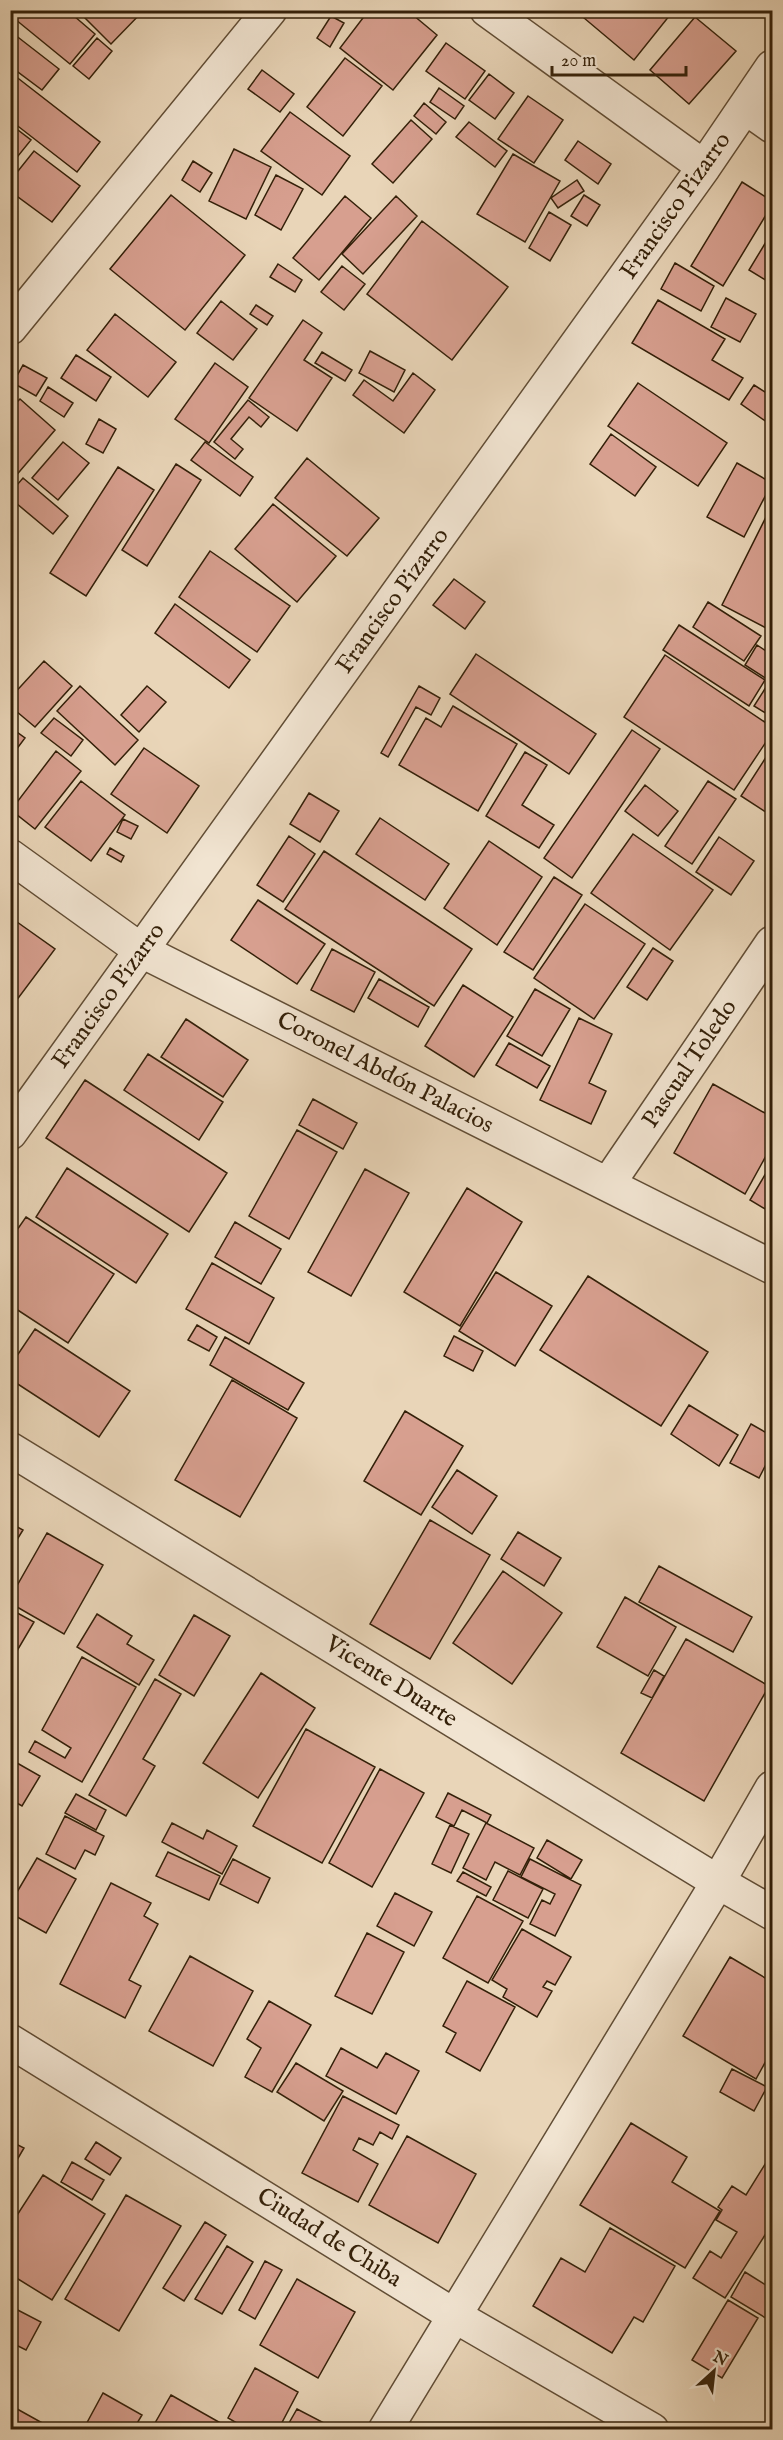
<svg xmlns="http://www.w3.org/2000/svg" width="783" height="2440" viewBox="0 0 783 2440" font-family="'IM FELL English',serif">
<style>
.building{fill:#d79f8f;stroke:#342009;stroke-width:1.5}
.lines{fill:none;stroke-linecap:round;stroke-linejoin:round}
.minor-casing{stroke:#614d35;stroke-width:36}
.minor{stroke:#f1e4d1;stroke-width:33}
.labels{text-anchor:middle;dominant-baseline:central;stroke-width:4.5;stroke-linejoin:round;paint-order:stroke}
.street-label{font-size:24px;fill:#342009;stroke:#f1e4d1}
</style>
<rect width="100%" height="100%" fill="#e9d5b8"/>
<filter id="stains"><feTurbulence type="fractalNoise" baseFrequency=".00333" numOctaves="4"/><feColorMatrix values="0 0 0 0 .2 0 0 0 0 .09 0 0 0 0 .02 0 0 0 .5 -.17"/></filter>
<radialGradient id="worn" r=".72"><stop offset=".6" stop-color="#630" stop-opacity="0"/><stop offset="1" stop-color="#630" stop-opacity=".3"/></radialGradient>
<path class="building" d="M10,10H67L95,34L70,64L10,15Z
M77,10H144L111,44Z
M369,10H407L437,35L393,90L340,48Z
M590,10H674L634,60L584,18Z
M331,16L344,23L330,47L317,38Z
M695,17L736,51L689,104L650,70Z
M10,31L59,69L42,90L10,66Z
M97,38L112,51L89,79L73,66Z
M446,43L485,71L465,99L426,71Z
M345,58L382,86L343,136L307,107Z
M262,70L294,94L280,112L248,89Z
M10,72L100,142L77,172L10,120Z
M489,74L514,93L495,119L469,100Z
M439,88L464,106L455,119L430,102Z
M528,96L563,120L534,163L498,139Z
M424,103L446,122L436,134L414,116Z
M290,112L350,156L322,195L261,151Z
M411,120L432,139L393,183L372,164Z
M469,122L507,151L495,167L456,137Z
M10,124L31,140L10,166Z
M578,141L611,164L598,184L565,160Z
M234,149L271,167L246,219L209,201Z
M34,151L80,186L52,222L10,191V181Z
M513,154L560,181L525,242L477,214Z
M193,161L212,173L200,192L182,180Z
M276,175L303,189L281,230L255,215Z
M577,180L584,191L558,208L551,198Z
M742,182L772,201V205L723,286L691,266Z
M171,195L245,255L185,330L110,269Z
M584,195L600,205L587,226L571,216Z
M345,196L371,218L319,280L293,258Z
M396,196L417,216L363,274L342,254Z
M549,212L571,225L550,261L529,248Z
M422,221L508,287L452,360L367,294Z
M772,232V284L749,270Z
M675,263L714,286L701,311L661,289Z
M278,264L302,280L295,292L270,277Z
M342,266L365,284L344,310L321,292Z
M726,298L756,314L740,342L711,327Z
M658,300L725,339L712,360L743,378L729,400L632,343Z
M221,301L257,329L233,360L197,333Z
M256,305L273,316L267,325L250,314Z
M115,314L176,362L148,397L87,350Z
M303,320L322,333L304,360L332,378L297,431L249,398Z
M370,351L405,370L394,392L359,373Z
M322,352L352,370L345,381L315,363Z
M76,355L111,377L96,401L61,378Z
M215,363L248,387L209,443L175,419Z
M23,365L47,378L36,396L13,383Z
M413,373L435,390L404,433L353,395L364,380L393,401Z
M638,383L727,443L698,486L608,426Z
M754,385L768,394L772,388L771,425L741,404Z
M48,387L73,403L64,417L40,401Z
M20,399L55,430L14,478L10,475V409Z
M248,400L269,417L261,427L249,417L231,439L243,449L235,459L214,442Z
M99,419L116,429L103,453L86,444Z
M611,434L656,467L635,496L590,464Z
M63,442L89,463L58,500L32,478Z
M205,442L253,477L240,496L191,460Z
M307,458L379,518L347,556L275,498Z
M737,463L772,483L744,537L707,517Z
M176,464L201,480L147,566L122,550Z
M118,467L154,490L86,596L50,573Z
M23,478L68,516L53,534L10,498V493Z
M273,504L336,556L297,602L235,549Z
M772,505V631L722,605Z
M210,551L290,606L257,652L179,597Z
M454,579L485,602L465,629L433,605Z
M708,602L761,636L744,661L693,627Z
M175,604L250,660L229,688L155,633Z
M679,625L765,680L749,706L663,650Z
M757,645L772,655V717L754,706L770,681L745,665Z
M476,654L596,734L569,774L450,694Z
M665,655L772,727V733L734,790L624,717Z
M44,661L72,686L35,727L10,706V698Z
M80,686L138,740L115,765L57,711Z
M147,686L166,702L139,732L121,715Z
M419,686L440,698L431,715L416,707L388,757L381,753Z
M453,706L517,744L478,811L399,765L426,718L441,727Z
M54,718L83,740L71,756L41,733Z
M10,727L25,738L10,758Z
M632,730L660,749L572,878L544,858Z
M144,748L199,786L167,833L111,794Z
M772,748V816L741,796Z
M56,751L81,771L35,829L11,810Z
M525,752L547,765L522,805L554,825L539,848L486,816Z
M81,781L125,815L91,861L45,827Z
M708,781L736,799L692,864L665,846Z
M645,785L678,811L658,836L625,811Z
M309,793L339,811L320,842L290,824Z
M380,818L449,864L425,900L356,854Z
M123,819L138,826L131,839L117,832Z
M633,834L713,890L670,950L591,893Z
M289,836L315,854L283,902L257,885Z
M719,837L754,861L731,895L696,872Z
M489,841L542,877L497,945L444,908Z
M110,848L124,856L121,862L107,854Z
M324,851L472,949L434,1006L285,909Z
M554,877L582,895L533,970L504,952Z
M258,900L325,944L297,984L231,940Z
M585,904L645,944L594,1019L534,978Z
M10,917L55,949L10,1009Z
M653,948L673,961L647,1000L627,987Z
M332,949L375,972L354,1012L311,990Z
M379,979L429,1007L418,1027L368,998Z
M463,985L513,1017L474,1077L425,1046Z
M535,989L570,1009L542,1056L507,1036Z
M579,1018L612,1034L589,1083L606,1091L591,1124L540,1100Z
M186,1019L248,1060L223,1097L161,1057Z
M509,1043L550,1066L537,1088L496,1065Z
M148,1054L223,1102L199,1140L124,1090Z
M85,1080L227,1173L189,1232L46,1138Z
M713,1084L772,1117V1145L745,1194L674,1153Z
M313,1099L357,1123L343,1149L299,1125Z
M297,1130L337,1152L289,1239L249,1216Z
M67,1168L168,1234L136,1283L36,1217Z
M769,1168L772,1170V1213L750,1200Z
M365,1169L409,1193L351,1296L308,1272Z
M467,1188L522,1222L460,1326L404,1292Z
M26,1217L114,1274L68,1343L10,1305V1240Z
M235,1222L281,1249L261,1284L215,1257Z
M212,1263L274,1298L249,1344L186,1309Z
M496,1272L552,1306L515,1366L459,1331Z
M588,1276L708,1352L661,1426L540,1350Z
M197,1325L217,1337L209,1351L188,1340Z
M35,1329L130,1391L99,1437L10,1379V1366Z
M454,1336L483,1351L473,1371L444,1356Z
M225,1337L304,1383L288,1410L210,1365Z
M232,1380L297,1418L240,1517L175,1480Z
M689,1405L738,1435L719,1466L671,1434Z
M405,1411L463,1446L421,1515L364,1481Z
M751,1424L772,1436V1453L759,1478L730,1463Z
M457,1470L497,1496L472,1534L432,1507Z
M430,1520L490,1555L430,1659L370,1624Z
M10,1523L23,1530L10,1551Z
M518,1532L561,1558L544,1586L501,1559Z
M47,1533L103,1565L64,1634L10,1603V1598Z
M659,1566L752,1617L733,1652L639,1602Z
M503,1571L562,1613L512,1684L453,1643Z
M625,1597L676,1627L648,1676L597,1647Z
M10,1609L34,1622L14,1656L10,1654Z
M97,1614L132,1636L127,1644L154,1660L139,1685L77,1647Z
M194,1615L230,1636L194,1696L159,1675Z
M686,1639L769,1686L704,1801L621,1753Z
M82,1657L136,1687L82,1782L29,1752L35,1741L65,1758L71,1748L42,1730Z
M654,1670L664,1676L652,1698L641,1693Z
M261,1673L315,1708L258,1798L203,1763Z
M155,1679L181,1694L143,1759L155,1766L126,1816L89,1795Z
M306,1729L375,1767L322,1863L253,1826Z
M10,1759L40,1776L22,1806L10,1799Z
M380,1769L424,1793L372,1887L329,1863Z
M448,1793L491,1815L487,1823L462,1810L454,1826L436,1817Z
M76,1794L106,1810L96,1830L65,1813Z
M65,1816L104,1836L95,1855L85,1850L75,1869L46,1854Z
M172,1823L203,1839L207,1830L237,1846L222,1874L162,1842Z
M486,1823L534,1848L520,1875L495,1862L486,1880L463,1868Z
M450,1825L469,1834L451,1873L432,1864Z
M547,1840L582,1860L571,1879L537,1858Z
M168,1852L220,1876L209,1900L156,1876Z
M37,1858L76,1879L46,1933L10,1913V1904Z
M233,1859L270,1878L258,1903L220,1884Z
M530,1859L581,1885L555,1936L530,1924L542,1900L550,1904L555,1894L521,1877Z
M508,1871L543,1889L528,1918L493,1900Z
M463,1872L491,1887L486,1896L457,1881Z
M111,1883L151,1903L144,1916L158,1924L129,1980L141,1986L125,2018L60,1984Z
M395,1893L432,1912L414,1946L377,1926Z
M477,1896L523,1921L488,1983L443,1958Z
M522,1929L571,1957L555,1985L547,1981L543,1987L552,1991L537,2017L503,1997L507,1989L492,1980Z
M367,1933L404,1952L372,2014L335,1996Z
M190,1956L253,1991L213,2066L149,2031Z
M730,1957L772,1982V2050L756,2079L683,2036Z
M467,1981L515,2007L480,2071L446,2052L456,2033L443,2026Z
M269,2001L311,2025L272,2092L245,2077L261,2048L247,2039Z
M341,2048L377,2068L386,2053L419,2071L396,2114L326,2076Z
M296,2063L343,2091L324,2121L277,2092Z
M732,2069L767,2087L754,2111L720,2092Z
M343,2096L399,2125L392,2139L380,2132L373,2145L359,2138L353,2150L378,2164L358,2202L302,2173Z
M631,2123L687,2157L672,2182L720,2211L685,2268L580,2205Z
M407,2136L476,2174L438,2243L369,2205Z
M10,2141L24,2148L10,2172Z
M96,2142L121,2158L110,2175L85,2159Z
M772,2153V2224L725,2298L693,2278L710,2251L721,2258L737,2232L716,2220L722,2210L718,2207L732,2186L746,2195Z
M72,2162L104,2180L92,2200L61,2182Z
M43,2175L105,2214L52,2300L10,2274V2226Z
M126,2195L181,2226L119,2331L65,2299Z
M205,2222L226,2235L184,2301L163,2288Z
M610,2228L675,2266L643,2322L634,2317L612,2353L533,2306L561,2258L585,2272Z
M227,2246L253,2262L222,2314L195,2299Z
M265,2261L282,2270L255,2319L239,2310Z
M745,2272L772,2289V2315L769,2320L731,2297Z
M297,2279L355,2312L318,2378L260,2345Z
M728,2300L758,2318L722,2378L692,2360Z
M10,2306L41,2322L26,2350L10,2342Z
M255,2368L298,2392L278,2430H249L228,2418Z
M103,2393L142,2415L133,2430H83Z
M171,2395L233,2430H151Z
M10,2405L55,2430H10Z
M297,2409L328,2425L326,2430H285Z"/>
<g class="lines">
<defs>
<path id="minor" d="M487,10L704,167
M745,107L772,126
M10,328L270,10
M10,856L142,951L772,1267
M10,1133L704,167L772,67
M608,1184L772,943
M10,1449L718,1882L772,1913
M10,2041L455,2316L652,2430
M385,2430L718,1882L772,1788"/>
</defs>
<use href="#minor" class="minor-casing"/>
<use href="#minor" class="minor"/>
</g>
<g class="labels">
<g class="street-label">
<text transform="translate(676 206) rotate(-55)">Francisco Pizarro</text>
<text transform="translate(393 601) rotate(-54)">Francisco Pizarro</text>
<text transform="translate(109 996) rotate(-54)">Francisco Pizarro</text>
<text transform="translate(690 1064) rotate(-56)">Pascual Toledo</text>
<text transform="translate(385 1073) rotate(27)">Coronel Abdón Palacios</text>
<text transform="translate(391 1682) rotate(32)">Vicente Duarte</text>
<text transform="translate(329 2238) rotate(32)">Ciudad de Chiba</text>
</g>
</g>
<rect width="783" height="2440" fill="none" stroke="#e9d5b8" stroke-width="36"/>
<rect x="12" y="12" width="759" height="2416" fill="none" stroke="#342009" stroke-width="3"/>
<rect x="18" y="18" width="747" height="2404" fill="none" stroke="#342009" stroke-width="1.5"/>
<g transform="translate(714 2371) rotate(27)" stroke="#f1e4d1" stroke-width="4.5" paint-order="stroke">
<path d="M0-4.5L10 22L0 15L-10 22Z" fill="#342009"/>
<text y="-9" font-size="16" font-weight="bold" text-anchor="middle" fill="#342009">N</text>
</g>
<path d="M552 66v9h134v-9" fill="none" stroke="#342009" stroke-width="3"/>
<text x="561" y="66" font-size="18" fill="#342009" stroke="#f1e4d1" stroke-width="4.5" paint-order="stroke">20 m</text>
<rect width="100%" height="100%" filter="url(#stains)"/>
<rect width="100%" height="100%" fill="url(#worn)"/>
</svg>
